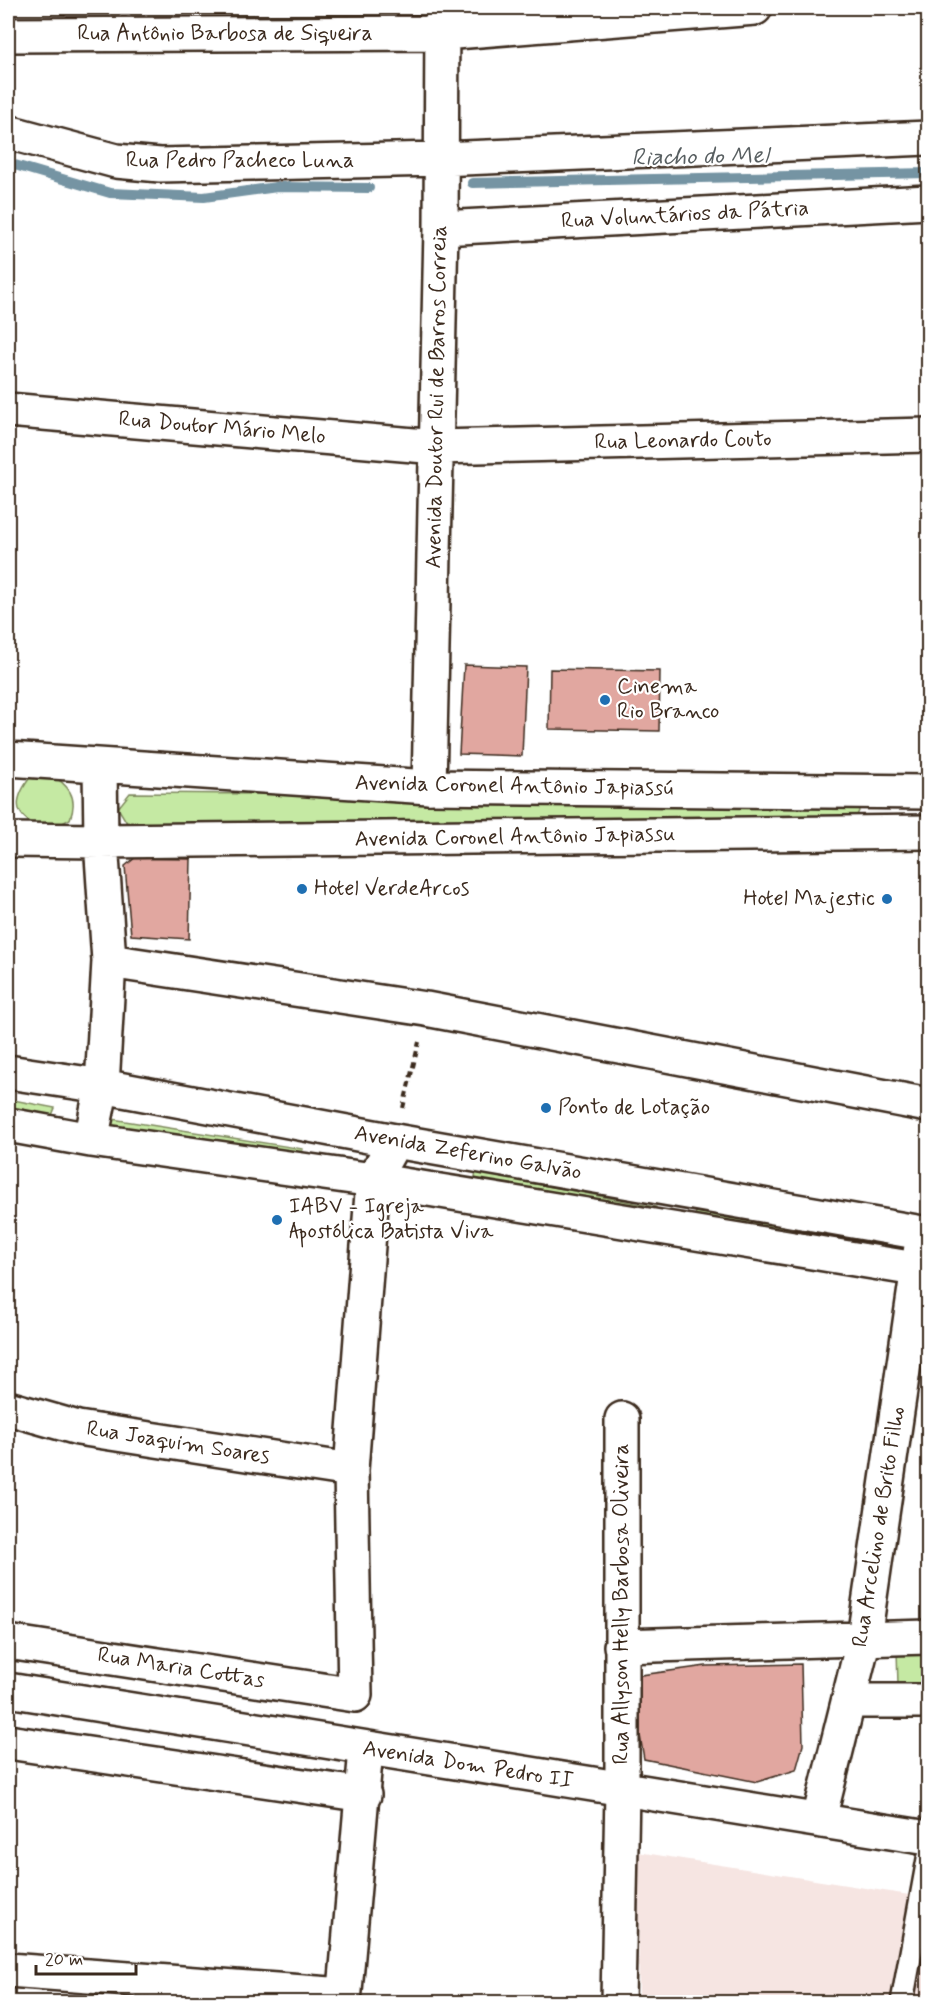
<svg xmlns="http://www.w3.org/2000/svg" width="936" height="2010" viewBox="0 0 936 2010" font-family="Mynerve,sans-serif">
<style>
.built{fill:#f6e5e2}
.green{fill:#c5e9a3;stroke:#808a60;stroke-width:1.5}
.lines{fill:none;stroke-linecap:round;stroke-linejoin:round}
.stream{stroke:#7494a3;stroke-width:10}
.building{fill:#e1a7a0;stroke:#3b2a1e;stroke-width:1.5}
.lane-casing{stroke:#3b2a1e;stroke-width:26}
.street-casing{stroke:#3b2a1e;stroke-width:38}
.secondary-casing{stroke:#3b2a1e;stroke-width:38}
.path{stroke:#3b2a1e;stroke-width:4;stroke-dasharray:6 4.5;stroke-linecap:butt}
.lane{stroke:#fff;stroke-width:21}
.street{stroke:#fff;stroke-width:33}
.secondary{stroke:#fff;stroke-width:33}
.poi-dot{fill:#1f6fb2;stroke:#fff;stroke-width:2}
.labels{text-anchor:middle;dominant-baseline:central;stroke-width:4.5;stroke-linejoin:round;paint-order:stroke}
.street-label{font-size:22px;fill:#3b2a1e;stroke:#fff}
.poi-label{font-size:22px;fill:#3b2a1e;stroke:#fff;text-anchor:start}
.water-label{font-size:24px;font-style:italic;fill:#585f61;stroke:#fff}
</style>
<rect width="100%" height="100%" fill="#fff"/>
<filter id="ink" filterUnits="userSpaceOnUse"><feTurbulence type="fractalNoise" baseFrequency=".0167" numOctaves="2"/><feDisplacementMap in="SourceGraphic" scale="12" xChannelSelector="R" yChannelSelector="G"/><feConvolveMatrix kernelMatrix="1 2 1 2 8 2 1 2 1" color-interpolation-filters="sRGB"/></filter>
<g filter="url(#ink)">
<path class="built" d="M638,1852L928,1898V2002H639Z"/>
<path class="green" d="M48,773C68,784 79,797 70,819L47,831C14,818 10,803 32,775Z
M130,793L855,798L859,811L853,824L130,828L118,808Z
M8,1099L55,1108L50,1120L8,1113Z
M112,1119L303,1149L298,1165L111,1135Z
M476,1172L656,1207L655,1222L472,1192Z
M697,1209L888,1239L886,1256L692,1225Z
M897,1650H928V1684H898Z"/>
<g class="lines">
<path class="stream" d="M8,163L110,193L204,197L277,187L369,188
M472,183L928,173"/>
</g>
<path class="building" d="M464,665L526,667L522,756L459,754Z
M550,669L660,671L659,731L549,729Z
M135,858L191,859L189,939L131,935L125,866Z
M801,1664L803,1745L796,1770L757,1782L644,1759L636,1711L634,1676L706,1666Z"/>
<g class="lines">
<defs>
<path id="lane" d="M902,2002L928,1859"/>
<path id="street" d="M8,35L443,33L755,8
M8,132L116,161L160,165L440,159L928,138
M441,228L928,202
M8,410L437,447L928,435
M429,787L441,228L442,8
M8,1408L78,1428L351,1470
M8,1642L355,1695L351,1470L373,1180L395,1141
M621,1646L928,1637
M849,1701H928
M8,1742L364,1795
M819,1819L864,1638L923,1233
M8,1970L344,1995
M344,2002L366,1749
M618,2002L622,1790V1419"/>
<path id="secondary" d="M8,759L429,787L928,792
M8,840L101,841L928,832
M109,961L426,1009L928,1105
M8,1072L102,1086L395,1141L928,1234
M8,1125L91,1140L373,1180L928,1271
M91,1140L102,1086L109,961L101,841L100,767
M8,1690L928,1838"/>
</defs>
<use href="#lane" class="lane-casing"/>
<use href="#street" class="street-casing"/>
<use href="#secondary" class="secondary-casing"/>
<path class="path" d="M403,1108L419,1042"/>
<use href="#lane" class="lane"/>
<use href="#street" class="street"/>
<use href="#secondary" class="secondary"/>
</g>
</g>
<g class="poi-dot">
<circle cx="605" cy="700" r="6"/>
<circle cx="302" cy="889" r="6"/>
<circle cx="887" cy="899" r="6"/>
<circle cx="546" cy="1108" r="6"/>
<circle cx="277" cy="1220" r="6"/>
</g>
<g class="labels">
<g class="street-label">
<text x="225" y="34">Rua Antônio Barbosa de Siqueira</text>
<text x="240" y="161">Rua Pedro Pacheco Luna</text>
<text transform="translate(685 215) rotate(-3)">Rua Voluntários da Pátria</text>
<text transform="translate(437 397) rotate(-89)">Avenida Doutor Rui de Barros Correia</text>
<text transform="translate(222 428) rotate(5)">Rua Doutor Mário Melo</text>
<text transform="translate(683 441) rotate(-1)">Rua Leonardo Couto</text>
<text transform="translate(514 786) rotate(1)">Avenida Coronel Antônio Japiassú</text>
<text transform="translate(515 837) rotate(-1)">Avenida Coronel Antônio Japiassu</text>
<text transform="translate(468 1153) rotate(10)">Avenida Zeferino Galvão</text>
<text transform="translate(178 1443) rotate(9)">Rua Joaquim Soares</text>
<text transform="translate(879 1527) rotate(-81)">Rua Arcelino de Brito Filho</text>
<text transform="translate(622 1604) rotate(-90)">Rua Allyson Helly Barbosa Oliveira</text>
<text transform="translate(181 1668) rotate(9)">Rua Maria Cottas</text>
<text transform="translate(468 1765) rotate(9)">Avenida Dom Pedro II</text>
</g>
<g class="poi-label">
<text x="617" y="687">Cinema<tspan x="617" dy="25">Rio Branco</tspan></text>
<text x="314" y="889">Hotel VerdeArcos</text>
<text x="875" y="899" text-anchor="end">Hotel Majestic</text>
<text x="558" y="1108">Ponto de Lotação</text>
<text x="289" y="1207">IABV - Igreja<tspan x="289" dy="25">Apostólica Batista Viva</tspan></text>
</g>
<g class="water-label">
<text transform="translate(700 157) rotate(-1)">Riacho do Mel</text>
</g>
</g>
<rect width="936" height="2010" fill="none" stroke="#fff" stroke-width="30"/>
<rect x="15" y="15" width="906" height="1980" fill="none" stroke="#3b2a1e" stroke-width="2" filter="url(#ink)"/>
<path d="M36 1965v9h100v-9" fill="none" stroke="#3b2a1e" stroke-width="3"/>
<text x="45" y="1965" font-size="18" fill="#3b2a1e" stroke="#ffffff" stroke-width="4.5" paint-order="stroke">20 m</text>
</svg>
